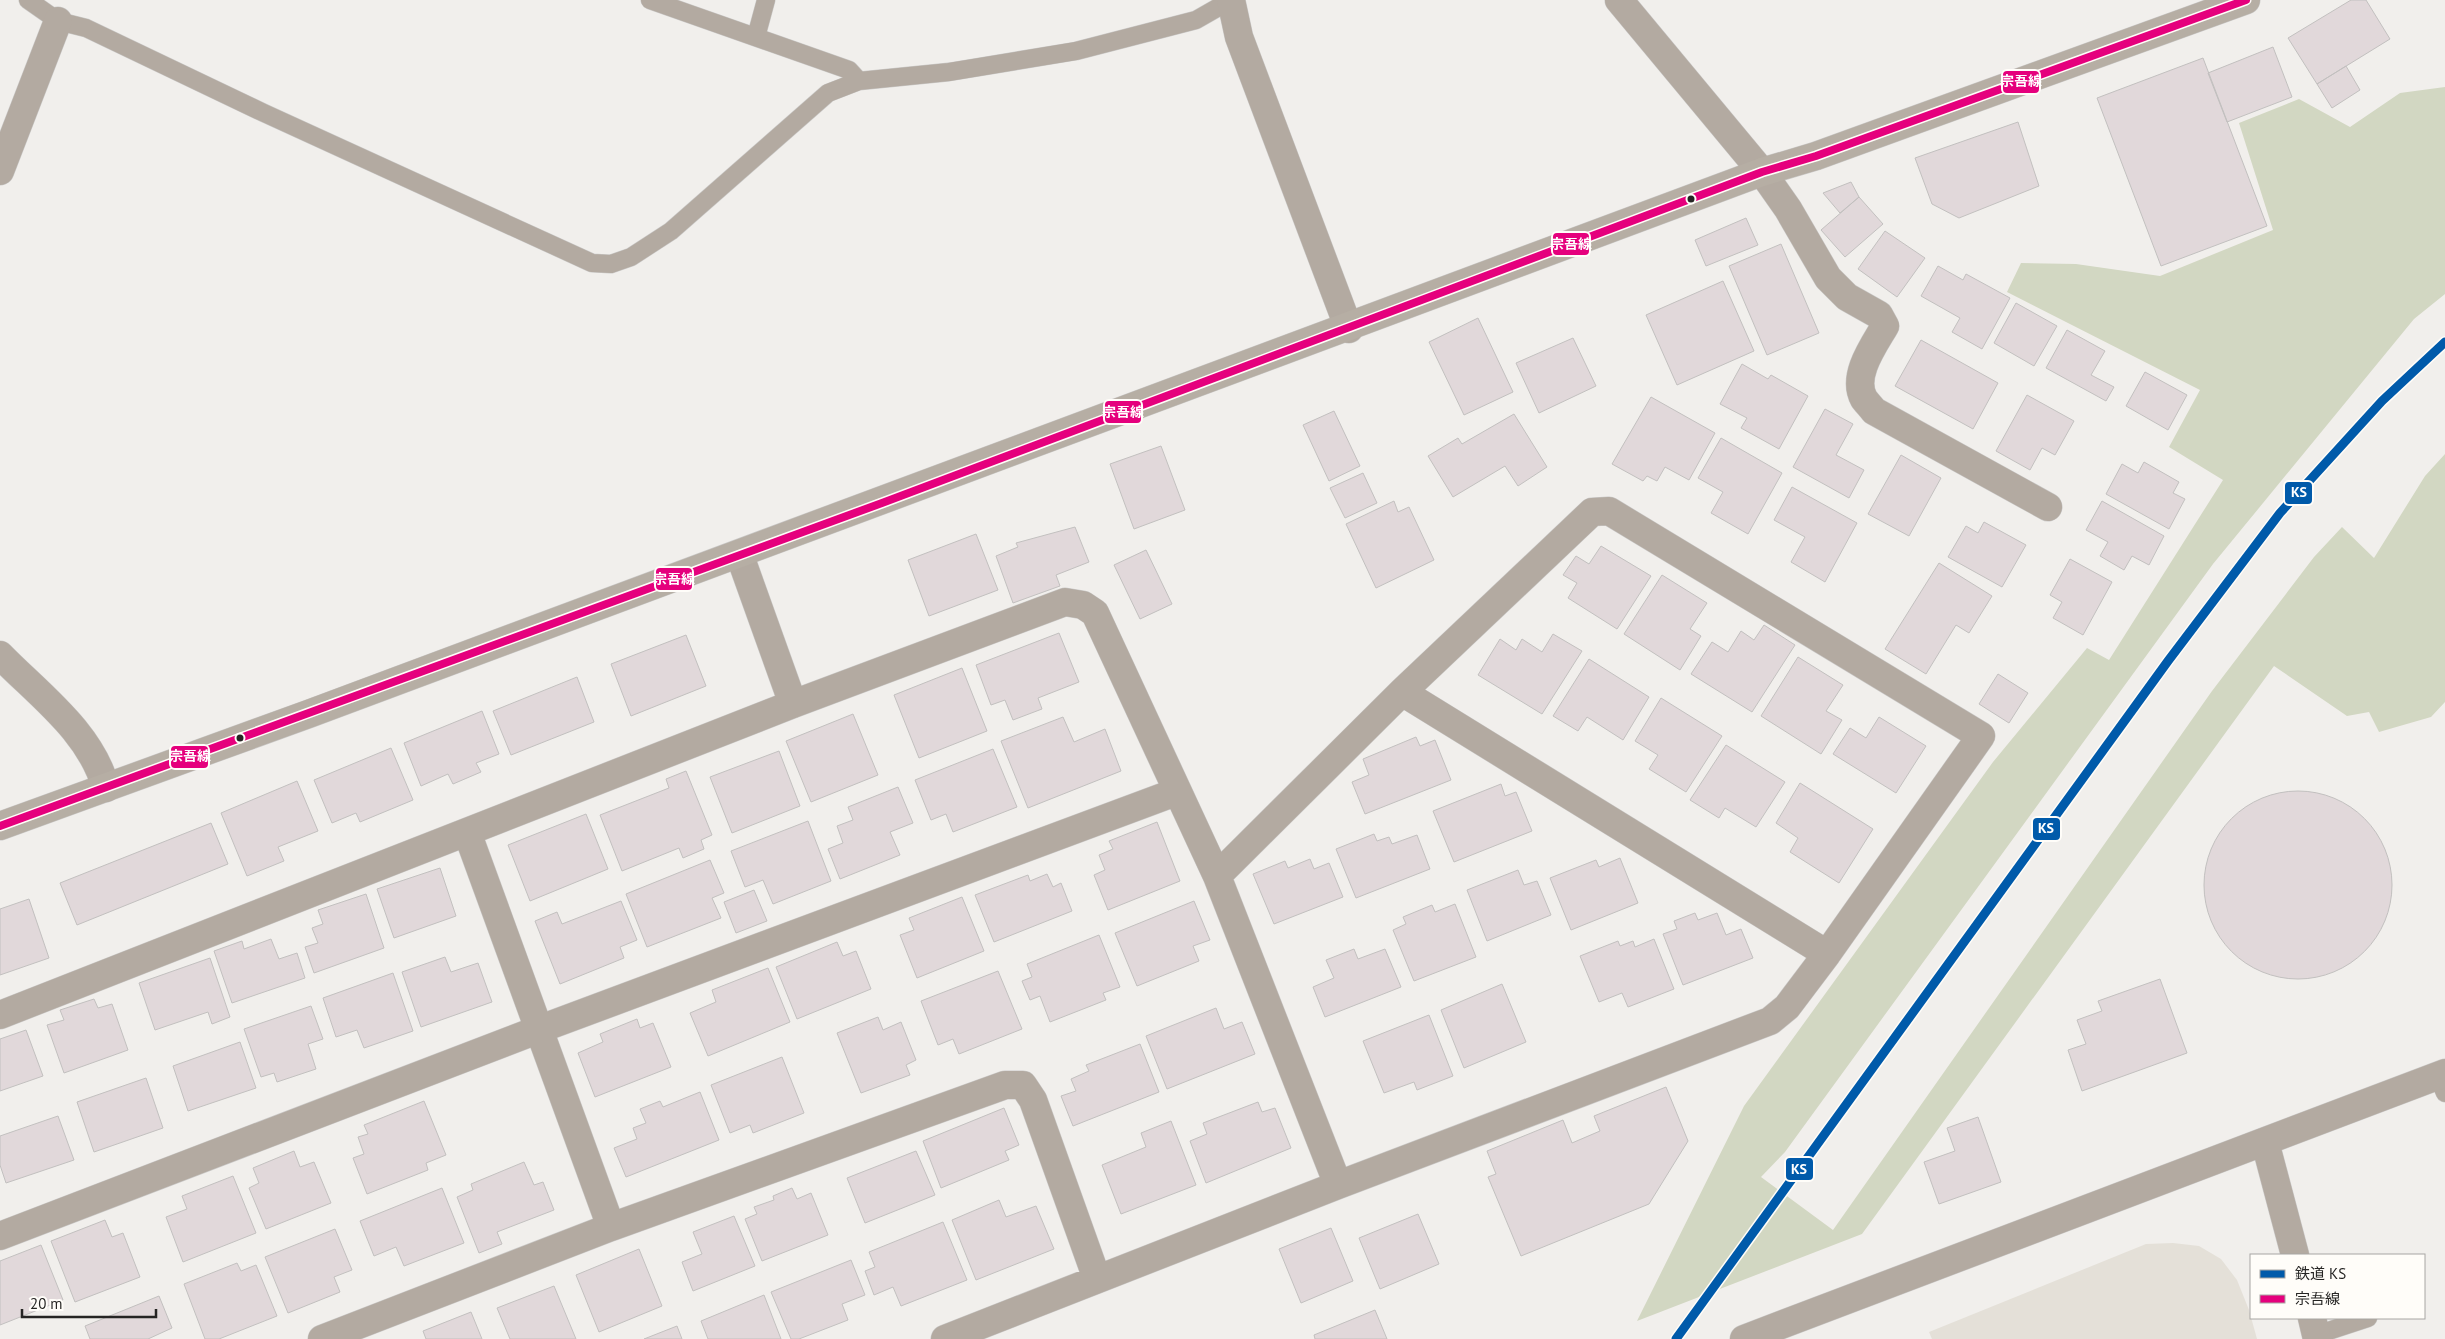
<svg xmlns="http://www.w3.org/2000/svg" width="2445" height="1339" viewBox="0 0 2445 1339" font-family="'PT Sans','Noto Sans JP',sans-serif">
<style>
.built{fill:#e4e0d8}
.green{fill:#d2d7c2}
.building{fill:#e1d8da;stroke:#c2c0bf}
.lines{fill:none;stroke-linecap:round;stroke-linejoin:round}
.service-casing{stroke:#cbcac9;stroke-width:19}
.minor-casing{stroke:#cbcac9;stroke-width:29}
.tertiary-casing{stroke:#cbcac9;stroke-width:29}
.trunk-casing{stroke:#cbcac9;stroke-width:29}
.service{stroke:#b3aaa1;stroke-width:18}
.minor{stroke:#b3aaa1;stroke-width:28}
.tertiary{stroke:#b3aaa1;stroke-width:28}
.trunk{stroke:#b6aea4;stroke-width:28}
.bus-1-casing{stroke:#fffdf9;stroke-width:11}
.bus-1{stroke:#e5007d;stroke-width:8}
.rail-1-casing{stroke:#fffdf9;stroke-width:12}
.rail-1{stroke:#005aaa;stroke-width:9}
.bus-dot{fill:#252423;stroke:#fffdf9;stroke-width:2}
.line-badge{stroke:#fffdf9;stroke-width:2}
.badge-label{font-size:14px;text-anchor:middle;font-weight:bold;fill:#fff}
</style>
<rect width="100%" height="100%" fill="#f1efec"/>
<path class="built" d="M2173,1243L2199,1246L2221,1259L2237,1280L2249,1310L2257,1339H1932L1929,1332L2146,1244Z"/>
<path class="green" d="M2445,87V294L2414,319L2213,564L1785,1152L1761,1177L1833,1230L2212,691L2314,557L2342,527L2374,558L2425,476L2445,454V702L2431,717L2379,732L2369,712L2347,716L2274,666L1862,1234L1637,1321L1744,1106L1993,762L2087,648L2109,660L2223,480L2169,447L2200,390L2007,292L2021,263L2076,264L2160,276L2273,230L2239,123L2299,99L2350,127L2400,93Z"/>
<path class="building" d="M2351,0H2366L2390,39L2317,84L2288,38Z
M2273,47L2292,97L2227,122L2208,73Z
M2203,58L2267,226L2161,266L2097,98Z
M2346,66L2360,90L2332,108L2317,84Z
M2018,122L2039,186L1959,218L1932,204L1915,158Z
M1851,182L1859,197L1840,213L1823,193Z
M1859,197L1883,224L1845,257L1821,230Z
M1746,218L1758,245L1706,266L1695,240Z
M1885,231L1925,258L1897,297L1858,269Z
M1781,244L1819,333L1767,355L1729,266Z
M1938,266L1963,280L1966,274L2010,298L1982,349L1952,332L1960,318L1921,296Z
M1723,281L1754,351L1677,385L1646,315Z
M2016,303L2057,326L2034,366L1994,343Z
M1478,318L1513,392L1464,415L1429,342Z
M2067,330L2105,351L2091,375L2114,387L2106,401L2046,368Z
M1573,338L1596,386L1539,413L1516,363Z
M1921,340L1998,383L1973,429L1895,386Z
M1742,364L1768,379L1771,375L1808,396L1779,449L1741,428L1747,418L1720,404Z
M2145,372L2187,395L2168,430L2126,406Z
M2027,395L2074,421L2055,455L2042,448L2030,470L1996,451Z
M1651,397L1715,433L1689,480L1665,467L1657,481L1647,476L1643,481L1612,464Z
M1825,409L1853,424L1836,455L1864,470L1849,498L1793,467Z
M1334,411L1360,466L1329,481L1303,425Z
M1514,414L1547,467L1518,486L1505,466L1453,497L1428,456L1458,438L1462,444Z
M1721,438L1782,473L1748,534L1711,513L1723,492L1698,478Z
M1161,446L1185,510L1134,529L1110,464Z
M1901,455L1941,478L1909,536L1868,514Z
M2144,462L2179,482L2173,493L2185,499L2169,529L2106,494L2122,464L2138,473Z
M1363,473L1377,503L1345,518L1330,488Z
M1792,487L1857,523L1825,582L1791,562L1805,537L1774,520Z
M1394,501L1398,512L1409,507L1434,560L1376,588L1346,524Z
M2102,501L2164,536L2149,565L2132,556L2124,570L2100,556L2108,542L2086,530Z
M1984,522L2026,545L2002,587L1948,557L1966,526L1978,533Z
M1075,527L1089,562L1056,575L1060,586L1013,603L996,556L1018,547L1016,543Z
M976,534L998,590L929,616L908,560Z
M1601,546L1651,576L1617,629L1568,598L1577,583L1563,575L1576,556L1589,564Z
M1146,550L1172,604L1140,619L1114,565Z
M2070,559L2112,582L2083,635L2053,618L2062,602L2050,595Z
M1939,563L1992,596L1969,633L1956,625L1926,674L1885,649Z
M1662,575L1707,603L1690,629L1701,636L1680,670L1624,634Z
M1764,625L1795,645L1752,712L1691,674L1712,642L1728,652L1741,631L1754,640Z
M1059,633L1079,682L1038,698L1042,709L1013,720L1005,700L991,705L976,665Z
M1553,634L1582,651L1542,714L1478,675L1500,639L1516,650L1522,639L1542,652Z
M686,635L706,686L631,716L611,664Z
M1798,657L1843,685L1826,711L1842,720L1821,754L1761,716Z
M1589,659L1649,697L1623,740L1587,717L1578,731L1553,716Z
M962,668L987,731L919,758L894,695Z
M1998,674L2028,693L2009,723L1979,704Z
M577,677L594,722L511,755L493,711Z
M1661,698L1722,736L1686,792L1649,769L1658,755L1635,741Z
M482,711L499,754L476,763L481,772L453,784L448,774L421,786L404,743Z
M853,714L878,775L811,802L786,741Z
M1063,717L1074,742L1105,729L1121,771L1028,808L1001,741Z
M1879,717L1926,746L1896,793L1833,754L1850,728L1866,738Z
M1416,737L1420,746L1435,740L1451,780L1365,814L1352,782L1369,775L1363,759Z
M1726,745L1785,782L1756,827L1725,808L1719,818L1690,800Z
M391,748L413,800L360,822L356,813L332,823L314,780Z
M993,749L1017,807L953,832L946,814L931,820L915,780Z
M779,751L800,806L732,833L710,777Z
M686,771L712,835L701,840L704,849L683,858L679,848L622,871L600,815L669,788L666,779Z
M297,781L318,831L278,847L284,861L247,876L221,813Z
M1800,783L1873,829L1839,883L1790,852L1798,838L1776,823Z
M1501,784L1505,796L1516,792L1532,831L1454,862L1433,811Z
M898,787L913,823L890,832L900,855L840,879L828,849L843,843L837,826L853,820L848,807Z
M2204 885a94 94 0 1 1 188 0a94 94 0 1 1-188 0Z
M586,814L608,869L530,901L508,845Z
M808,821L831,881L773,904L763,880L745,887L731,851Z
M1157,822L1180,881L1108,910L1094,875L1105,870L1099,855L1113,849L1109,841Z
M211,823L228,864L77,925L60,883Z
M1374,834L1377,841L1389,837L1392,844L1417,835L1430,869L1356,898L1336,849Z
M1620,858L1638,903L1571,930L1550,878L1596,860L1599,867Z
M1310,859L1314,869L1329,863L1343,897L1274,924L1253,874L1285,861L1288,868Z
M710,860L724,893L712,898L721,918L647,947L626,894Z
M440,868L456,916L394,938L377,889Z
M1518,870L1524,885L1537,881L1551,915L1487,941L1467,890Z
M1047,874L1053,887L1061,883L1072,911L994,942L975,895L1028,875L1030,881Z
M754,890L767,921L736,933L724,902Z
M366,894L384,948L314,973L305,947L318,943L312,928L323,924L318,910Z
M962,897L984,951L917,978L900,935L914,930L909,918Z
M29,899L49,958L0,975V909Z
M621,901L637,940L620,947L624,958L560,984L535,921L557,912L562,924Z
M1194,901L1210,940L1193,946L1199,961L1137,986L1115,933Z
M1455,904L1476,957L1414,981L1393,930L1406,924L1403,917L1432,905L1435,912Z
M1695,913L1698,920L1717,913L1726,935L1741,929L1753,958L1683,985L1663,934L1677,929L1674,921Z
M1099,935L1120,987L1103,993L1106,1000L1050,1022L1040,996L1030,1000L1022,981L1032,977L1027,964Z
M271,939L279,959L297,953L305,978L232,1003L214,951L242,941L244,949Z
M1654,939L1674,989L1628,1007L1622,993L1599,1002L1580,956L1618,941L1620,946L1633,941L1635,947Z
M837,942L843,956L856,951L871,989L797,1019L776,967Z
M1354,949L1358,959L1385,949L1401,987L1325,1017L1313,987L1334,978L1326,960Z
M445,957L451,972L478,963L492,1002L421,1027L402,972Z
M210,958L230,1017L212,1024L208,1012L155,1030L139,983Z
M768,968L790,1022L708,1056L690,1013L716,1002L712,990Z
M998,971L1022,1029L959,1054L953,1039L938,1045L921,1001Z
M393,973L413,1031L364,1048L357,1030L336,1037L323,998Z
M2160,979L2187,1053L2082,1091L2068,1050L2086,1044L2077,1020L2102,1011L2098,1001Z
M1502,984L1526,1042L1464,1068L1441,1010Z
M94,999L98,1008L112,1004L128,1050L64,1073L47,1025L64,1020L60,1010Z
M311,1006L323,1039L308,1044L316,1069L277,1082L274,1073L261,1077L244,1029Z
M1216,1008L1224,1029L1242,1022L1255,1054L1167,1089L1146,1036Z
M1429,1015L1453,1076L1417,1090L1414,1082L1384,1093L1363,1041Z
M878,1017L883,1030L901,1022L916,1060L906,1065L910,1075L861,1093L837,1033Z
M637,1019L640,1028L653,1023L671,1067L595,1097L578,1053L603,1042L600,1034Z
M26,1030L43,1076L0,1091V1039Z
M240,1042L256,1088L188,1111L173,1066Z
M1140,1044L1159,1092L1073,1126L1061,1096L1076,1091L1071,1079L1089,1071L1086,1065Z
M782,1057L804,1113L753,1133L750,1125L730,1133L711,1085Z
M146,1078L163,1128L94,1152L77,1102Z
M1666,1087L1688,1141L1649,1204L1521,1256L1488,1177L1496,1174L1487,1151L1563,1120L1572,1143L1600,1131L1594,1116Z
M700,1092L719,1140L626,1177L614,1148L637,1139L633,1128L646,1123L640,1109L660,1101L663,1107Z
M424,1101L446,1155L426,1163L428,1170L367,1194L353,1158L364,1154L358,1137L368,1134L364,1125Z
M1258,1102L1262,1112L1275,1108L1291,1148L1206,1183L1190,1141L1207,1134L1203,1123Z
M1004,1108L1019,1145L1005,1151L1009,1160L941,1188L923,1141Z
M58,1116L74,1160L6,1183L0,1165V1136Z
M1978,1117L2001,1182L1939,1204L1924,1162L1955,1151L1947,1128Z
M1171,1121L1196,1185L1121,1214L1102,1165L1146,1147L1141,1133Z
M294,1151L300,1167L314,1162L331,1203L266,1229L249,1188L259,1183L253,1168Z
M916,1151L935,1195L865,1223L847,1178Z
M524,1162L534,1185L543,1182L554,1210L497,1232L502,1244L479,1253L457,1197L473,1190L471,1184Z
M233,1176L256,1233L183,1262L166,1217L187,1209L182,1196Z
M442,1188L464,1243L404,1266L396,1247L374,1256L360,1221Z
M792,1188L797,1199L811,1193L828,1235L762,1261L745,1219L757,1214L754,1207L774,1200L773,1196Z
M999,1200L1006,1217L1036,1206L1054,1249L976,1280L952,1220Z
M1418,1214L1439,1264L1380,1289L1359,1238Z
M734,1216L755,1266L693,1291L682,1262L702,1254L693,1232Z
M105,1220L112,1237L123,1233L140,1277L75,1302L51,1241Z
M943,1222L967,1280L901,1306L893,1287L874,1295L865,1271L875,1267L869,1252Z
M1331,1228L1353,1281L1301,1303L1279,1249Z
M335,1229L352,1270L334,1277L340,1292L288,1313L265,1257Z
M41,1245L63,1300L0,1325V1261Z
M639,1249L662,1306L599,1332L576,1275Z
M851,1260L865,1295L842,1304L848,1320L799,1339H791L771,1292Z
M237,1263L241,1271L256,1265L277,1316L219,1339H205L184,1284Z
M554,1286L576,1339H510L497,1308Z
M764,1295L781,1339H708L701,1321Z
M159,1296L172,1328L148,1339H90L85,1326Z
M1375,1310L1387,1339H1315L1314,1335Z
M471,1312L482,1339H426L423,1331Z
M677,1326L682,1339H644Z"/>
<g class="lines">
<defs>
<path id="service" d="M28,0L58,21L86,28L264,113L592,263L611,264L631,257L671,231L828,93L859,81L949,72L1076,51L1196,20L1231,0
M650,0L849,70L859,81
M756,37L766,0
M2438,1076L2445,1093
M2316,1335L2368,1318"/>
<path id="minor" d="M1231,0L1239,37L1349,329
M1619,0L1762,172L1788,209L1828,278L1847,297L1879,315L1885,326C1874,345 1851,376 1864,399C1867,403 1871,407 1874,411L2048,507
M0,171L58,21
M740,556L793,704
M0,655C39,695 91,732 106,788
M1402,692L1827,954
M467,832L611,1227
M0,1015L793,704L1065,602L1083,605L1095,613L1217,876L1338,1185
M0,1236L540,1029L1176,792
M322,1339L611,1227L1005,1085H1023L1033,1100L1097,1279
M945,1339L1338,1185L1770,1021L1787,1007L1827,954L1981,736L1609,511L1592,512L1402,692L1217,876"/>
<path id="tertiary" d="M2265,1142L2295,1255
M2312,1318L2317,1339
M1744,1339L2445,1073"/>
<path id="trunk" d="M0,826C589,613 1176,395 1762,172L1816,156L2246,0"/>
</defs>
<use href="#service" class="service-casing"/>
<use href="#minor" class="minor-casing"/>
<use href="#tertiary" class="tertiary-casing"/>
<use href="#trunk" class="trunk-casing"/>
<use href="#service" class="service"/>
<use href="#minor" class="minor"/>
<use href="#tertiary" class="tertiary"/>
<use href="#trunk" class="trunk"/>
<defs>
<path id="bus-1" d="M0,826L882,503L1762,172L1816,156L2246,0"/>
</defs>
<use href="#bus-1" class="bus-1-casing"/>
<use href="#bus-1" class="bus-1"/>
<defs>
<path id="rail-1" d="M1676,1339L2168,661L2280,513L2382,401L2445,342"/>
</defs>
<use href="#rail-1" class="rail-1-casing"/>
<use href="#rail-1" class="rail-1"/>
</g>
<g class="bus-dot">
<circle cx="1691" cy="199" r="4.5"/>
<circle cx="240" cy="738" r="4.5"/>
</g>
<g class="line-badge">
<rect x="2002" y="70" width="38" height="24" rx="5" fill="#e5007d"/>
<rect x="1552" y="232" width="38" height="24" rx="5" fill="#e5007d"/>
<rect x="1104" y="400" width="38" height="24" rx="5" fill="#e5007d"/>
<rect x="2284" y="481" width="29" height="24" rx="5" fill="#005aaa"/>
<rect x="655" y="567" width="38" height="24" rx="5" fill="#e5007d"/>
<rect x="170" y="745" width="39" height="24" rx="5" fill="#e5007d"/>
<rect x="2032" y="817" width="29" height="24" rx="5" fill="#005aaa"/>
<rect x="1785" y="1157" width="29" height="24" rx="5" fill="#005aaa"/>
</g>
<g class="badge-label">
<text x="2021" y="86">宗吾線</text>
<text x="1571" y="249">宗吾線</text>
<text x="1123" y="417">宗吾線</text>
<text x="2299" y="497">KS</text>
<text x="674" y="584">宗吾線</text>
<text x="190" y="761">宗吾線</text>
<text x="2046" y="833">KS</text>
<text x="1799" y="1174">KS</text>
</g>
<rect x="2250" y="1254" width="175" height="65" fill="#fffdf9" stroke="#a8a6a3"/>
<rect x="2260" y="1270" width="25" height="8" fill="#005aaa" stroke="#a8a6a3"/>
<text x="2295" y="1279" font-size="15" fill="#252423">鉄道 KS</text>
<rect x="2260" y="1295" width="25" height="8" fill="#e5007d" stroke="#a8a6a3"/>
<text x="2295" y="1304" font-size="15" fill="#252423">宗吾線</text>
<path d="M22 1309v8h134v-8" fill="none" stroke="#252423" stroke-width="2.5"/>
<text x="30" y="1309" font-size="15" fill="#252423" stroke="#fffdf9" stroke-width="4" paint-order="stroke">20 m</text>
</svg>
